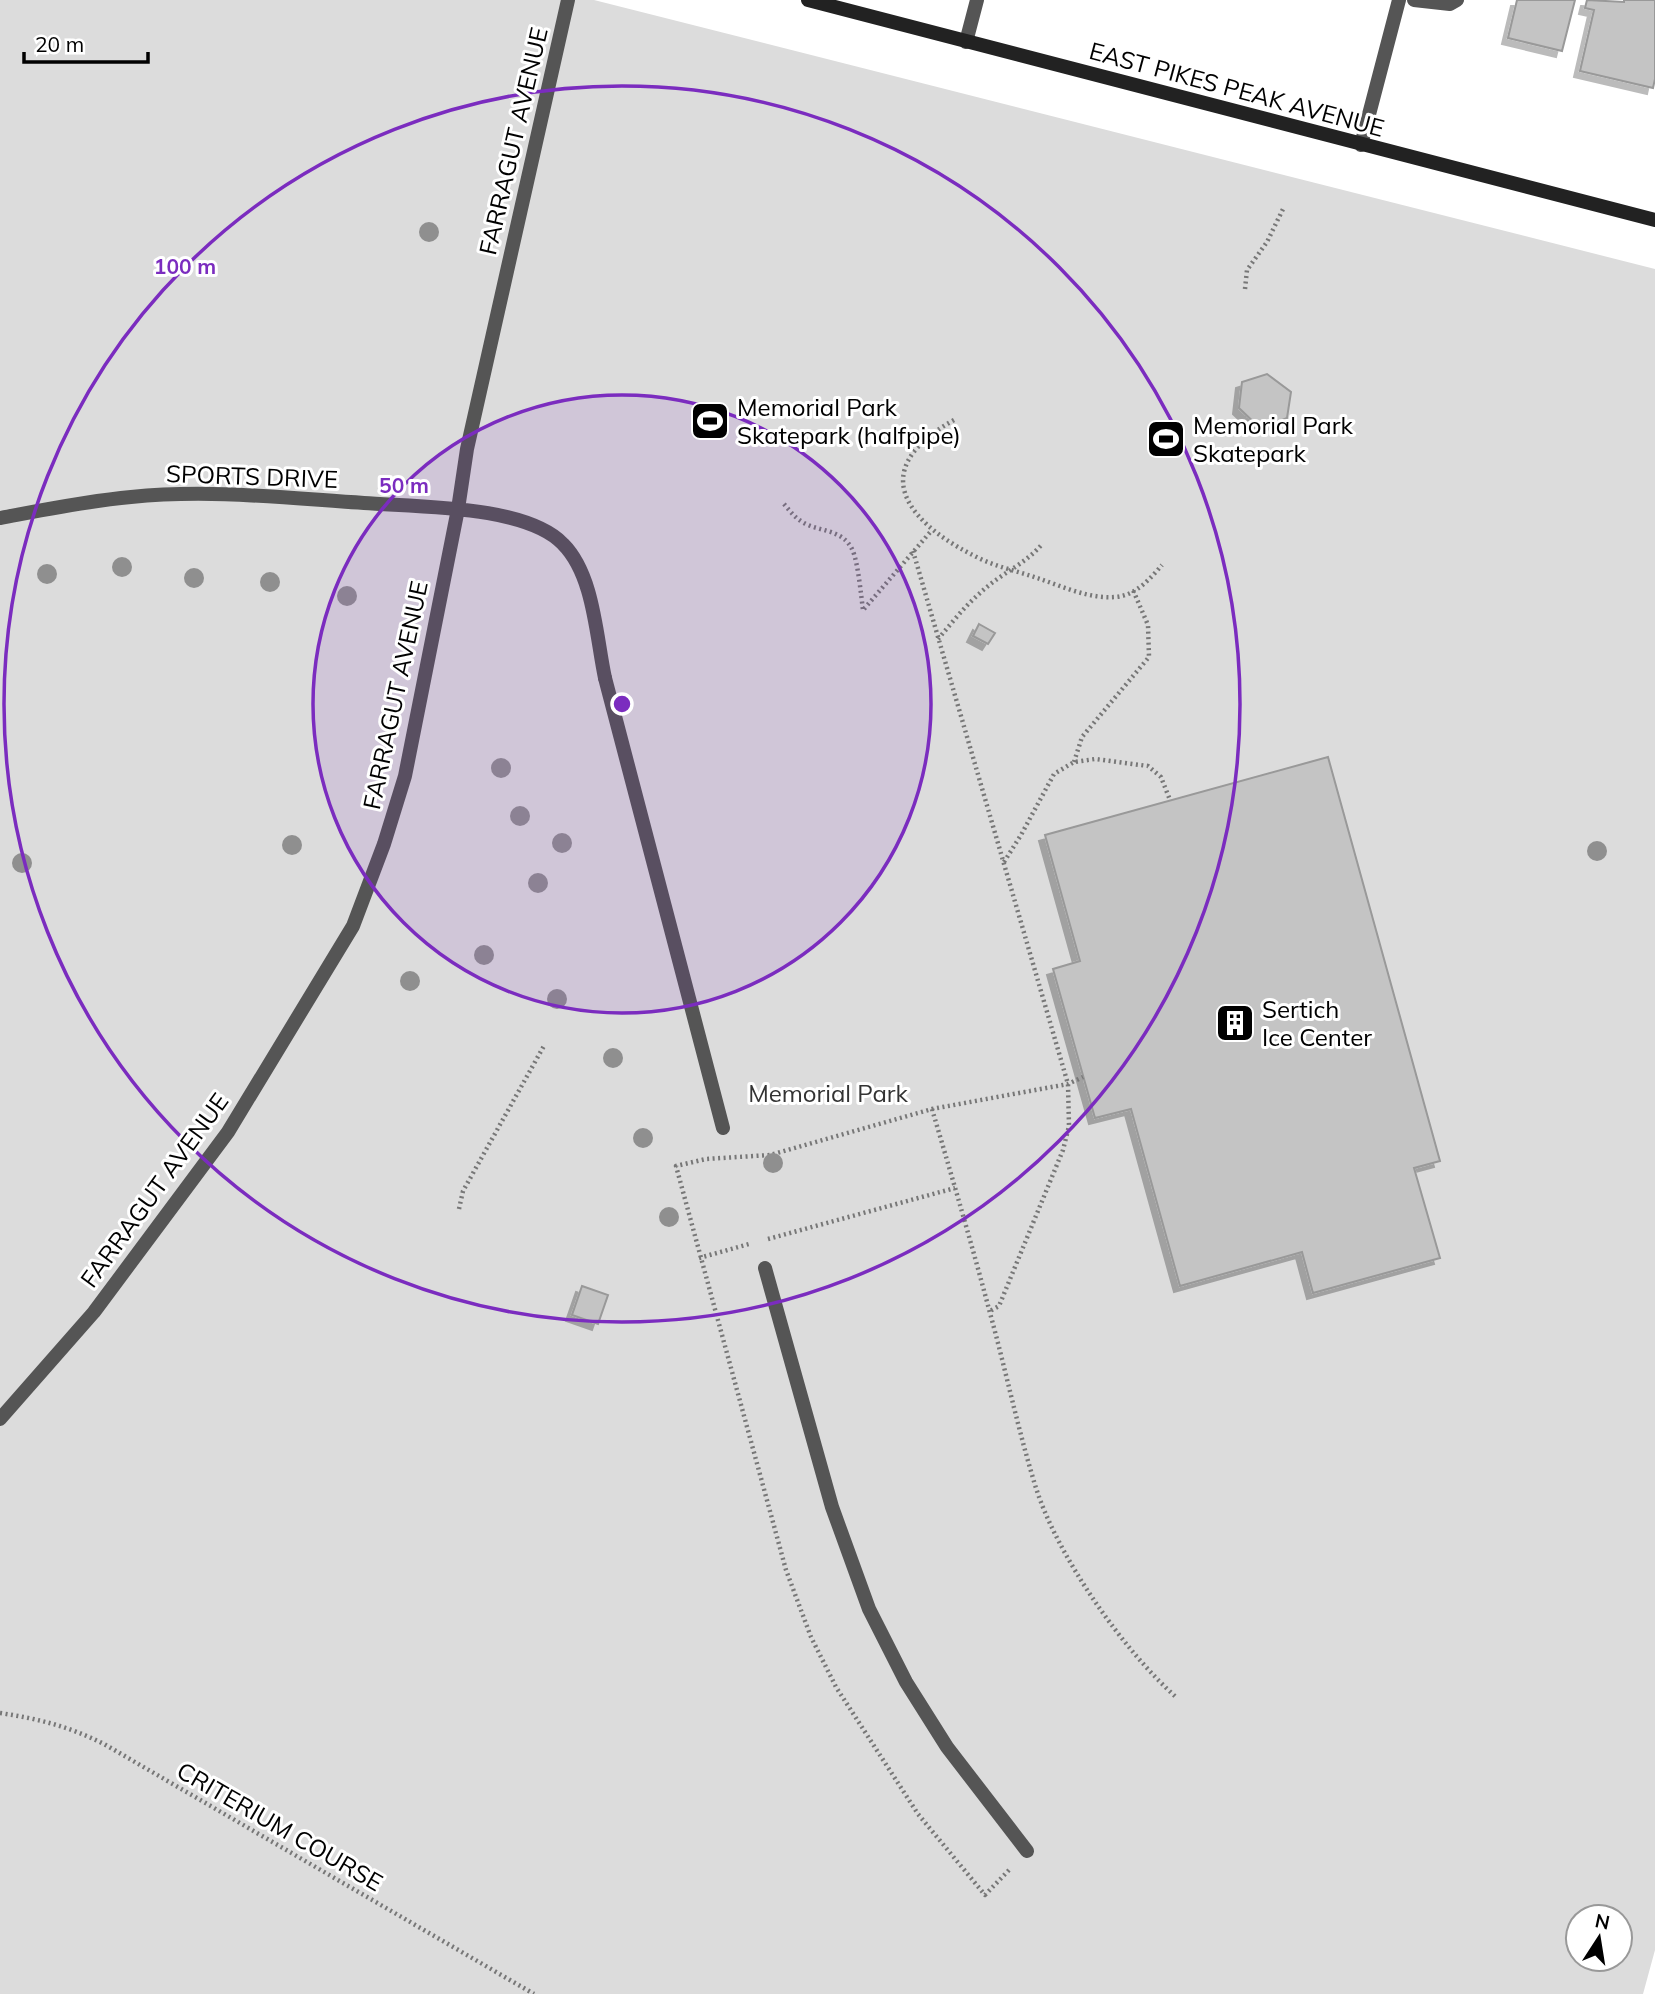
<svg xmlns="http://www.w3.org/2000/svg" width="1655" height="1994" viewBox="0 0 1655 1994" font-family="Mulish,sans-serif">
<style>
.green{fill:#dcdcdc;fill-rule:evenodd}
.building{fill:#c4c4c4;stroke:#999;stroke-width:2;filter:url(#shadow)}
.lines{fill:none;stroke-linecap:round;stroke-linejoin:round}
.path{stroke:#777;stroke-width:4.5;stroke-dasharray:2 3.5;stroke-linecap:butt}
.lane{stroke:#555;stroke-width:14}
.street{stroke:#555;stroke-width:14}
.secondary{stroke:#222;stroke-width:14}
.tree{fill:#8f8f8f}
.ring{fill:none;stroke:#7b2cbf;stroke-width:3.5}
.labels{text-anchor:middle;dominant-baseline:central;stroke-width:6;stroke-linejoin:round;paint-order:stroke}
.street-label{font-size:24px;fill:#000;stroke:#fff}
.poi-label{font-size:24px;fill:#000;stroke:#fff;text-anchor:start}
.park-label{font-size:24px;fill:#333;stroke:#fff}
.centre{fill:#7b2cbf;stroke:#fff;stroke-width:3.5}
.ring-label{font-size:21px;text-anchor:middle;font-weight:bold;fill:#7b2cbf;stroke:#fff;stroke-width:6;stroke-linejoin:round;paint-order:stroke}
</style>
<defs>
<filter id="shadow"><feDropShadow dx="-6" dy="6" stdDeviation="0" flood-color="#0004"/></filter>
</defs>
<rect width="100%" height="100%" fill="#fff"/>
<path class="green" d="M0,0H594L1655,269V1950L1643,1994H0ZM1578,1917H1620V1959H1578Z"/>
<path class="building" d="M1517,0H1575L1562,51L1508,38Z
M1587,0L1624,2V0H1655V79L1653,88L1580,71L1594,10L1585,8Z
M1267,374L1291,392L1287,418L1261,429L1239,408L1242,382Z
M979,624L995,633L988,644L973,636Z
M1328,757L1440,1161L1414,1168L1440,1258L1313,1293L1302,1252L1180,1286L1131,1109L1095,1118L1053,969L1080,961L1045,835Z
M582,1286L608,1295L598,1324L572,1315Z"/>
<g class="lines">
<path class="path" d="M1245,289L1247,270L1267,242L1283,209
M954,420C859,473 913,528 985,561C1002,568 1020,572 1037,578C1062,586 1088,599 1115,597C1135,596 1150,579 1162,565
M784,504C790,511 795,518 804,523C820,532 842,529 852,549C858,561 861,595 863,610
M913,551L1068,1084L1069,1126L1063,1150L999,1306L990,1311
M864,609L932,530
M938,639C951,624 964,607 979,594C999,574 1025,565 1043,543
M1074,762L1082,737L1149,657L1148,625L1133,590
M1004,862L1021,835L1054,774L1074,762L1095,759L1148,766L1161,777L1170,800
M932,1109C952,1177 972,1245 990,1313C1006,1371 1018,1430 1036,1488C1058,1557 1123,1650 1177,1698
M459,1209L463,1191L545,1044
M768,1239L955,1188
M699,1258L749,1244
M0,1713C39,1719 68,1726 104,1744L534,1994
M1009,1870L985,1895L918,1814L836,1687L811,1637L786,1570L676,1166L706,1159L770,1155L932,1109L1068,1084L1083,1077"/>
<path class="lane" d="M1414,0L1450,4L1457,0
M966,42L977,0
M605,678L723,1128
M765,1268L832,1507L869,1609L906,1682L947,1747L1027,1851"/>
<path class="street" d="M1361,145L1399,0
M0,518C43,510 87,501 131,497C209,489 286,498 364,503C416,507 526,505 563,544C594,575 596,636 605,678
M0,1419L94,1312L228,1132L353,926L384,844L405,776L458,509L467,449L568,0"/>
<path class="secondary" d="M808,0L1655,220"/>
</g>
<g class="tree">
<circle cx="429" cy="232" r="10"/>
<circle cx="122" cy="567" r="10"/>
<circle cx="47" cy="574" r="10"/>
<circle cx="194" cy="578" r="10"/>
<circle cx="270" cy="582" r="10"/>
<circle cx="347" cy="596" r="10"/>
<circle cx="501" cy="768" r="10"/>
<circle cx="520" cy="816" r="10"/>
<circle cx="562" cy="843" r="10"/>
<circle cx="292" cy="845" r="10"/>
<circle cx="1597" cy="851" r="10"/>
<circle cx="22" cy="863" r="10"/>
<circle cx="538" cy="883" r="10"/>
<circle cx="484" cy="955" r="10"/>
<circle cx="410" cy="981" r="10"/>
<circle cx="557" cy="999" r="10"/>
<circle cx="613" cy="1058" r="10"/>
<circle cx="643" cy="1138" r="10"/>
<circle cx="773" cy="1163" r="10"/>
<circle cx="669" cy="1217" r="10"/>
</g>
<circle cx="622" cy="704" r="309" fill="#7b2cbf" fill-opacity=".12"/>
<g class="ring">
<circle cx="622" cy="704" r="309"/>
<circle cx="622" cy="704" r="618"/>
</g>
<defs>
<symbol id="stadium-square" viewBox="-11 -11 22 22"><rect x="-9" y="-9" width="18" height="18" rx="4" fill="#000" stroke="#fff"/><path d="M0-5a6.5 5 0 1 0 0 10a6.5 5 0 1 0 0-10ZM-3.5-1.8h7v3.6h-7Z" fill="#fff"/></symbol>
<symbol id="building-square" viewBox="-11 -11 22 22"><rect x="-9" y="-9" width="18" height="18" rx="4" fill="#000" stroke="#fff"/><path d="M-4-6H4V6H1V3H-1V6H-4ZM-2.5-4.3h1.7v1.8h-1.7ZM.8-4.3h1.7v1.8H.8ZM-2.5-1h1.7V.8h-1.7ZM.8-1h1.7V.8H.8Z" fill="#fff"/></symbol>
</defs>
<g fill-rule="evenodd">
<use href="#stadium-square" x="688" y="399" width="44" height="44"/>
<use href="#stadium-square" x="1144" y="417" width="44" height="44"/>
<use href="#building-square" x="1213" y="1001" width="44" height="44"/>
</g>
<g class="labels">
<g class="street-label">
<text transform="translate(1237 89) rotate(15)">EAST PIKES PEAK AVENUE</text>
<text transform="translate(513 141) rotate(-77)">FARRAGUT AVENUE</text>
<text transform="translate(252 476) rotate(2)">SPORTS DRIVE</text>
<text transform="translate(395 695) rotate(-78)">FARRAGUT AVENUE</text>
<text transform="translate(154 1190) rotate(-54)">FARRAGUT AVENUE</text>
<text transform="translate(280 1826) rotate(30)">CRITERIUM COURSE</text>
</g>
<g class="poi-label">
<text x="737" y="407">Memorial Park<tspan x="737" dy="28">Skatepark (halfpipe)</tspan></text>
<text x="1193" y="425">Memorial Park<tspan x="1193" dy="28">Skatepark</tspan></text>
<text x="1262" y="1009">Sertich<tspan x="1262" dy="28">Ice Center</tspan></text>
</g>
<g class="park-label">
<text x="828" y="1093">Memorial Park</text>
</g>
</g>
<circle cx="622" cy="704" r="10" class="centre"/>
<g class="ring-label">
<text x="185" y="274">100 m</text>
<text x="404" y="493">50 m</text>
</g>
<g transform="translate(1599 1938) rotate(12)"><circle r="33" fill="#ffffff" stroke="#999999" stroke-width="2"/>
<path d="M0-5L12 26L0 18L-12 26Z" fill="#000000"/>
<text y="-10" font-size="19" font-weight="bold" text-anchor="middle" fill="#000000">N</text>
</g>
<path d="M24 52v10h124v-10" fill="none" stroke="#000000" stroke-width="3.5"/>
<text x="35" y="52" font-size="21" fill="#000000" stroke="#ffffff" stroke-width="5" paint-order="stroke">20 m</text>
</svg>
